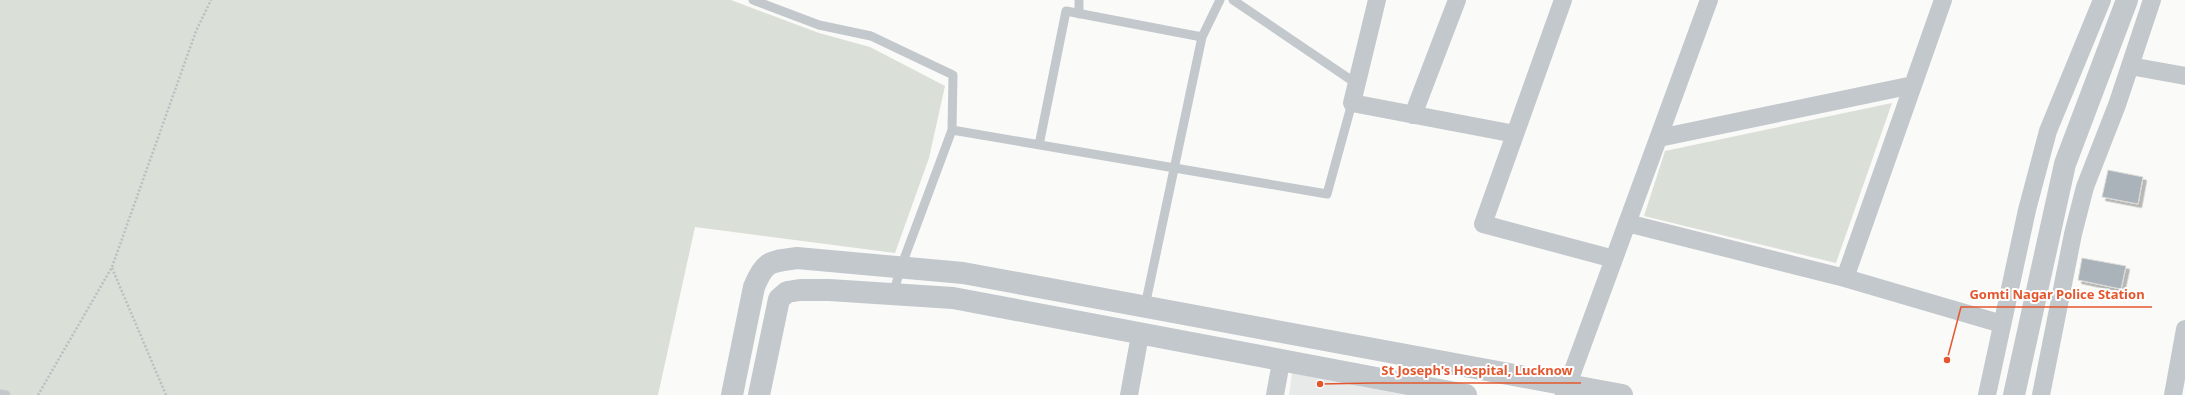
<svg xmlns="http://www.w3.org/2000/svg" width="2185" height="395" viewBox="0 0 2185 395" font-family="'Noto Sans',sans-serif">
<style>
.built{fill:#e8e9e9}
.green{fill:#dadfd7}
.building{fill:#aab3b9;stroke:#dcdcda;filter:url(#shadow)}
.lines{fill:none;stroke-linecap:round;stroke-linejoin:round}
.path{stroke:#bbbfc2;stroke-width:2.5;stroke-dasharray:2 2;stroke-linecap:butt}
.service{stroke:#c3c8cc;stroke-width:9}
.minor{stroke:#c3c8cc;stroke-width:18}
.tertiary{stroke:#c3c8cc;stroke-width:22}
.leader{fill:none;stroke:#e4572e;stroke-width:1.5}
.callout-dot{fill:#e4572e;stroke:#fff;stroke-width:1.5}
.callout-label{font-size:13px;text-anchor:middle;font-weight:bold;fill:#e4572e;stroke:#fff;stroke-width:4;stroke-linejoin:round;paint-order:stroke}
</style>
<defs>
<filter id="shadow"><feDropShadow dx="3.5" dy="3.5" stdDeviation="0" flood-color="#0004"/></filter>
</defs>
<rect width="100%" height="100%" fill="#fafaf8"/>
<path class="built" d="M1292,373L1405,395H1289Z"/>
<path class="green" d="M0,0H731L819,33L870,47L945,86L929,158L895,253L695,227L658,395H0Z
M1892,103L1836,263L1644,216L1665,151Z"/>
<path class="building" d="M2108,170L2143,177L2138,204L2102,197Z
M2082,258L2126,266L2121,289L2078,280Z"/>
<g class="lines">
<path class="path" d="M112,268L166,395
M38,395L112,267L196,31L211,0"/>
<path class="service" d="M753,0L819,25L871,36L953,75L952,130L901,267L893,294
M1079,0V14
M1233,0L1357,84
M952,130L1327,194L1352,103
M1039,145L1066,11L1202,37
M1145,306L1202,37L1220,0
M0,394L6,395"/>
<path class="minor" d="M1377,0L1352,103L1515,134
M1563,0L1483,224L1614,259
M2130,66L2185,76
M1413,115L1457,0
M1659,138L1913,85
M1627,223L1845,278L2002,324
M1845,278L1943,0
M1129,395L1140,335
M1275,395L1281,362
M1564,395L1709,0
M1987,395L2027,210L2048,131L2102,0
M2041,395L2073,234L2085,187L2117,105L2152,0
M2173,395L2185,329"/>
<path class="tertiary" d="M732,395L754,287C765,260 770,262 797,258L963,273L1622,395
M759,395L779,299L787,292L800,290H829L953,298L1466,395
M2014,395L2065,164L2127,0"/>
</g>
<path class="leader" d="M1947 360L1961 307H2152M1320 384L1373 383H1581"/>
<g class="callout-dot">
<circle cx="1947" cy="360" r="4"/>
<circle cx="1320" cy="384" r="4"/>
</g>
<g class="callout-label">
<text x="2057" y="299">Gomti Nagar Police Station</text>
<text x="1477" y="375">St Joseph's Hospital, Lucknow</text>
</g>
</svg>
